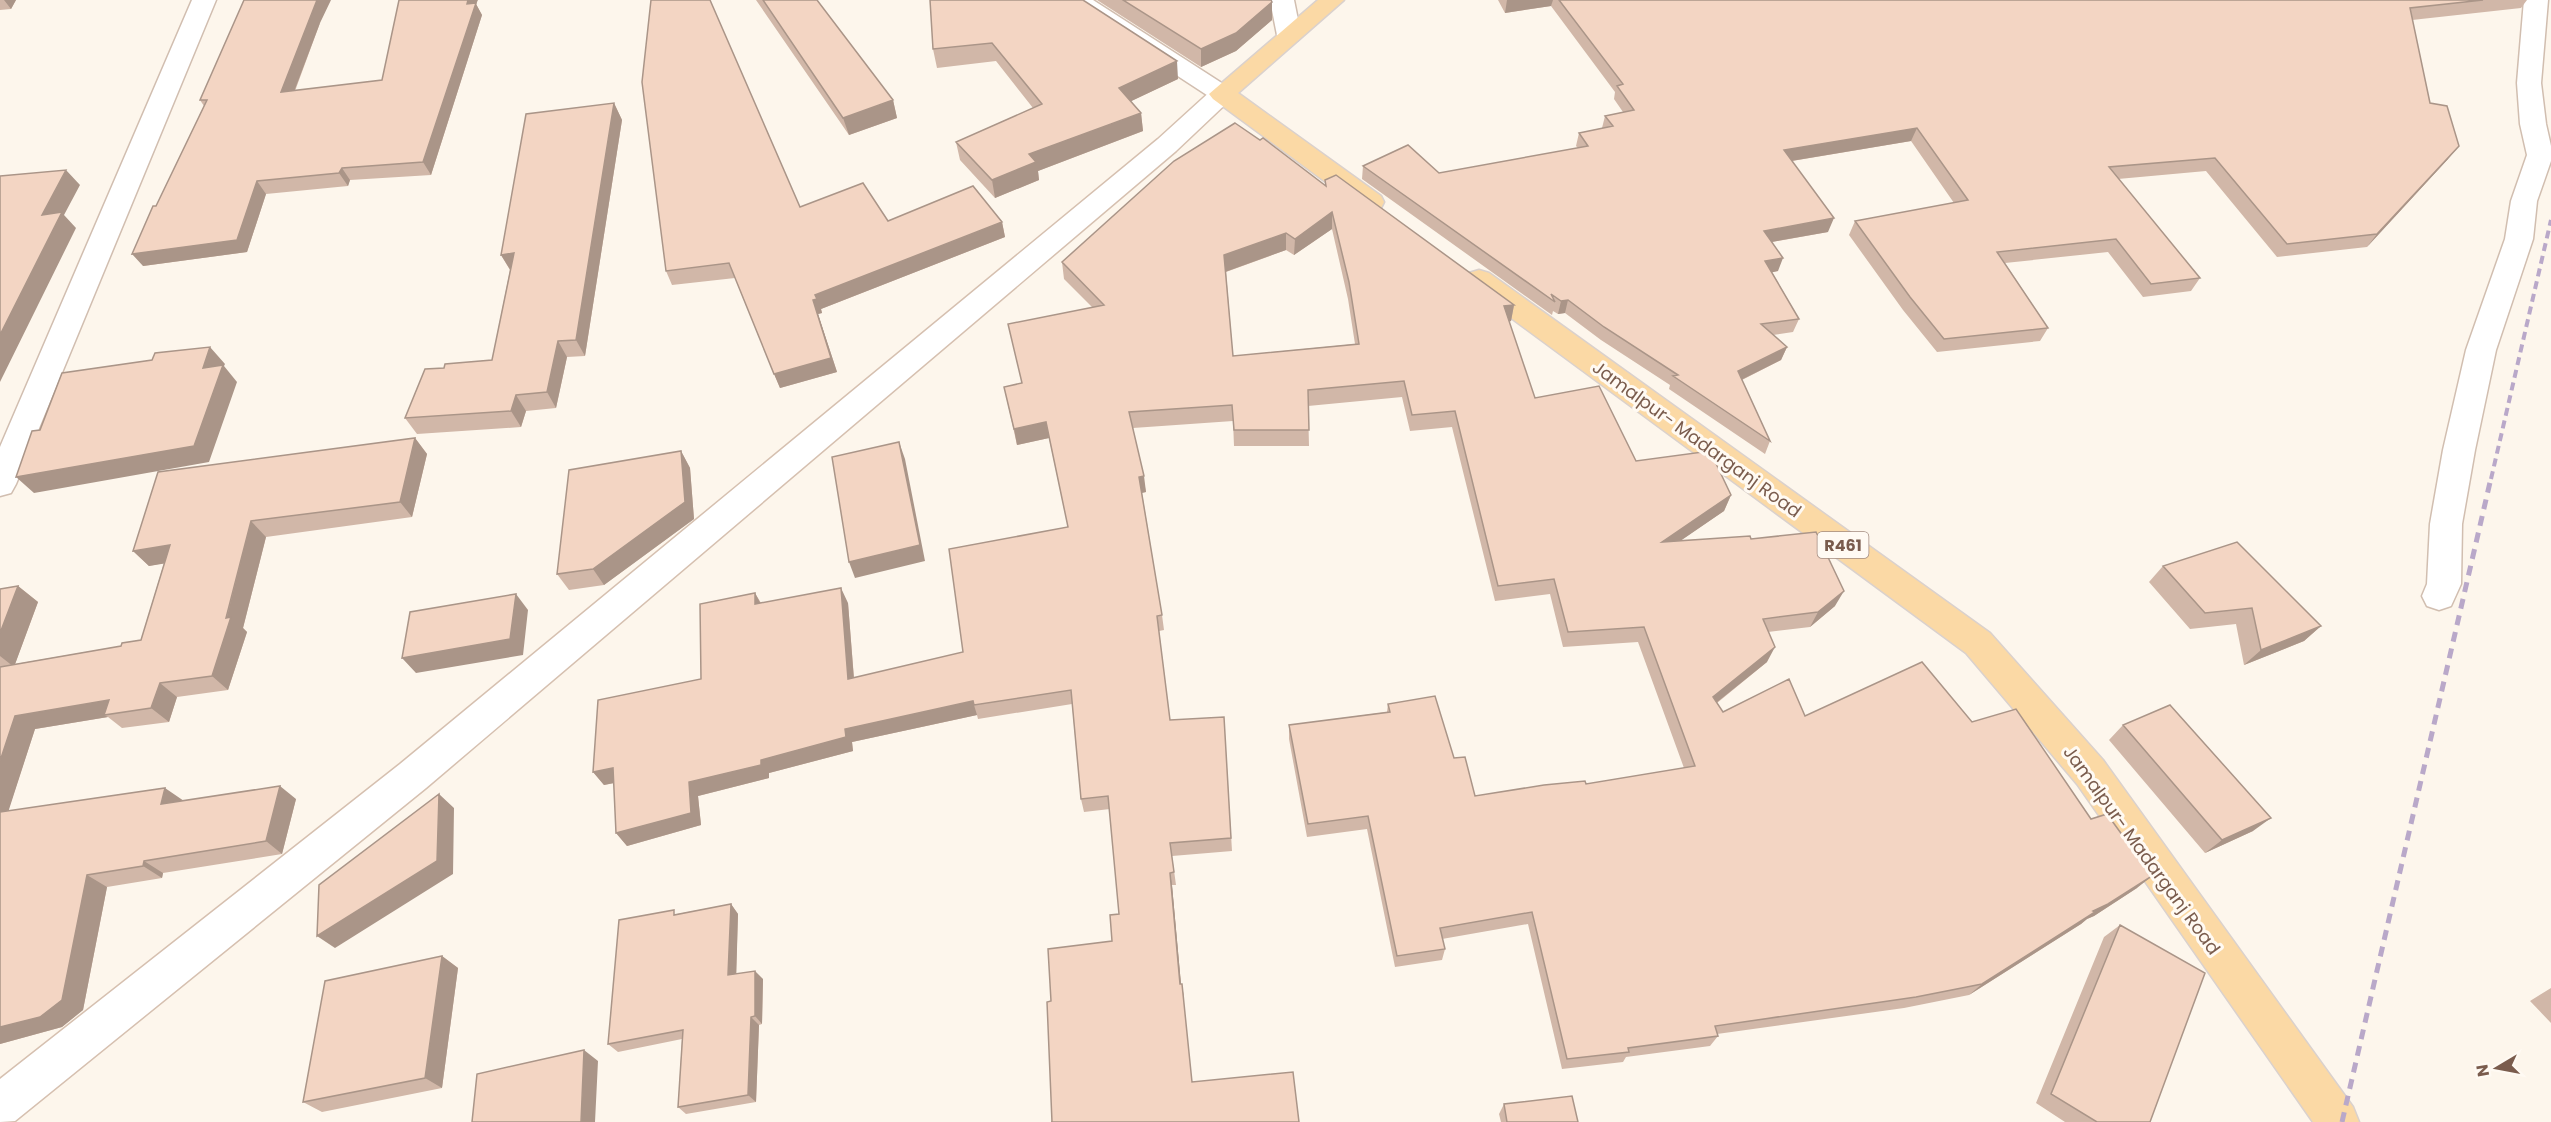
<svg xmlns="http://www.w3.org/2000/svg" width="2551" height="1122" viewBox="0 0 2551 1122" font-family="Poppins,sans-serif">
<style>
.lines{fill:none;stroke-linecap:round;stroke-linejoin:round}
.street-casing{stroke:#d1beb0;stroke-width:3}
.secondary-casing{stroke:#d6c0b0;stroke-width:3}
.primary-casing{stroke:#dad1cd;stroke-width:3}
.street{fill:#fff;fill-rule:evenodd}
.secondary{fill:#fff;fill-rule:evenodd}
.primary{fill:#fbd9a5;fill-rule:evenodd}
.rail-far1{stroke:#b9a8c9;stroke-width:4;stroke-dasharray:8 5;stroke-linecap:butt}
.rail{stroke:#b9a8c9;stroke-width:5;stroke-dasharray:10 7;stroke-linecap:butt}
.wall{fill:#d1b7a8;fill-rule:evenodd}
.shaded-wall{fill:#aa9588}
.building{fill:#f3d5c3;stroke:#aa9588;stroke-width:1.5;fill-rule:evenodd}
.labels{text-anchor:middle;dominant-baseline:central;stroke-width:6;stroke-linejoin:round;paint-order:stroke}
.shield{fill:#fffaf3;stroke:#a28b7f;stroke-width:1.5}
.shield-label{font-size:16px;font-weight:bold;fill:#7a5c4d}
.street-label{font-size:18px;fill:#7a5c4d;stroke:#fffaf3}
</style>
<rect width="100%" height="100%" fill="#fdf6ec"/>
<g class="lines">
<defs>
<path id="street" d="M192,0H216L16,484L11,493L0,496V447Z
M1065,0H1093L1231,89L1235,94L1231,99L1222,102L1213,99L1069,5Z
M1270,0H1294L1301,35L1298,40L1289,42L1280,40L1277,35Z
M2524,0H2548L2541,83L2546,124L2551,146V161L2537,201L2533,239L2496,350L2475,450L2462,524L2461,584L2451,606L2439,610L2427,606L2422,596L2427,584L2430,524L2443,450L2466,350L2505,239L2511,201L2527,155L2520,124L2517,83Z"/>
<path id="secondary" d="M1222,86L1231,89L1235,94L1231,99L1176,151L426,788L15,1121L0,1122V1079L400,764L1158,139L1213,89Z"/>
<path id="primary" d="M1318,0H1344L1238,93L1381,196L1384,202L1381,208L1371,211L1361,208L1213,99L1209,94Z
M1479,270L1489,273L1990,633L2103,760L2353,1107L2359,1122H2313L2077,784L1966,653L1469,287L1465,280L1469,273Z"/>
</defs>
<use href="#street" class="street-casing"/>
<use href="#secondary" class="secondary-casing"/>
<use href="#primary" class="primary-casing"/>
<use href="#street" class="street"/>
<use href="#secondary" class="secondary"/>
<use href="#primary" class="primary"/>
<path class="rail-far1" d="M2491,479L2551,220"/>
<path class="rail" d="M2342,1122L2491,478"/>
</g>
<path class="wall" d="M0,0H16L11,9L0,10Z
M756,0H817L893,100L897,118L849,135Z
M930,0L1178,79L1131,101L1141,113L1143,131L1038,171L1039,180L995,198L960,160L956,142L1033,108L996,61L937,68L933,49Z
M1097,0H1271L1272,20L1236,51L1201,67Z
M1498,0H2527L2521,8L2412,20L2430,103L2448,159L2367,247L2277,257L2206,171L2118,179L2200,278L2191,291L2143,297L2108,252L2005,263L2048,328L2040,341L1937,352L1903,310L1849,235L1855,221L1954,203L1911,141L1792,161L1828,232L1772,242L1778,271L1772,272L1799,319L1793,332L1773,335L1787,347L1781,360L1742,380L1770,441L1765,454L1669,389L1670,385L1601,340L1565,313L1558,314L1553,311L1552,315L1362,179L1363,166L1439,173L1578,148L1576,146L1579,133L1602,128L1605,116L1623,112L1614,99L1615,92L1551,6L1505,13Z
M476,4L482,15L431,175L350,180L348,186L266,194L247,252L143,266L156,206L204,106L200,100L320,23L295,91L382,80Z
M614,103L622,120L585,356L567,357L556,408L526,411L521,427L417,434L405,418L444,368L492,360L510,270L501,255Z
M1325,180L1514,305L1511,321L1509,322L1535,398L1636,461L1731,495L1724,511L1681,540L1751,539L1835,606L1810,627L1768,632L1767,662L1717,703L1723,712L1805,716L1972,722L2137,888L2094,916L2087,919L2081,924L1969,995L1904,1008L1717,1034L1718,1036L1710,1046L1626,1057L1623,1062L1562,1069L1528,924L1442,939L1445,949L1442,960L1395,967L1367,829L1307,837L1289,739V725L1387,712L1388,704L1454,758L1475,796L1586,784L1684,768L1638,642L1563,647L1550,594L1495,601L1452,427L1410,431L1402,397L1308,406L1309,446H1234L1233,421L1133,428L1146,492L1142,493L1162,615L1164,630L1159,631L1170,720L1224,717L1232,851L1172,856L1176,885H1172L1181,984L1184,995L1052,1122L1051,1001L1112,941L1119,914L1110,809L1084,812L1081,799L1072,704L978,719L977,715L852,742L853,751L769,773V778L698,796L701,825L627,846L616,833L614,783L604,785L593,772L701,679L755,593L761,603H848L854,678L963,652L1068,527L1049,438L1017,445L1004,387L1021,383L1092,307L1064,279L1062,262L1325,185ZM1332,229L1348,299L1355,344L1233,356L1226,272L1286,250L1294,255Z
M800,207L888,221L1002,222L1005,237L821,309L822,313L818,314L837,372L780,388L735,278L672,285L666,271Z
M415,438L427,454L412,517L266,537L243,628L247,632L228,690L177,697L169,722L122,728L108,717L35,729L8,811L183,800L296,799L282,854L163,873L162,878L107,887L83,1010L62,1027L0,1044V589L18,586L38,602L15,664L121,646L141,640L164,563L149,566L133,551Z
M681,451L690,468L694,519L604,585L569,590L557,574Z
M2163,566L2321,626L2304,641L2244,665L2236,624L2190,629L2149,582Z
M2123,725L2253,831L2205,853L2109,740Z
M731,904L738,914L736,974L763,979L762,1024L759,1025L756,1102L686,1114L678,1107L682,1039L618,1052L608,1044L677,914Z
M2120,925L2150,1122H2065L2036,1103L2104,937Z
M442,956L458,968L442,1088L322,1112L303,1102Z
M2551,988V1023L2530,1001Z
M1504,1104L1578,1122H1501L1499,1114Z"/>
<path class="shaded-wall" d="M4,0H16L11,9Z
M317,0H331L320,23L289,105L281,92Z
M468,0H478L476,4L482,15L431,175L423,162Z
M1507,0H1553L1551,6L1505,13Z
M1272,2V20L1236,51L1201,67V49Z
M1177,61L1178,79L1121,106L1119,88Z
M893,100L897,118L849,135L843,118Z
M614,103L622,120L585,356L576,340Z
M1141,113L1143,131L1038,171L1039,180L995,198L992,180L1029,154Z
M1917,128L1911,141L1779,163L1784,150Z
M2459,146L2448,159L2367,247L2377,234Z
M342,168L350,180L348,186L339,173Z
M66,170L80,185L64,215L76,228L0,382V335L42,215Z
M257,181L266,194L247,252L143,266L132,254Z
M1332,212V229L1294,255L1295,239Z
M1834,218L1828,232L1760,244L1764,231Z
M1002,222L1005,237L821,309L822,313L818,314L837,372L780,388L774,374L815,295Z
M1286,233V250L1225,272L1224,255Z
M514,253L511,271L501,255Z
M1783,258L1778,271L1760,275L1765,261Z
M1568,300L1565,313L1558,314L1561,301Z
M1514,305L1511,321L1501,323L1504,306Z
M558,341L567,357L556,408L547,392Z
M210,347L225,364L224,366L237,382L209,462L34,493L16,477L203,368Z
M1787,347L1781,360L1733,384L1738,371Z
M516,395L526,411L521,427L511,411Z
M1046,422L1049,438L1017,445L1014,429Z
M415,438L427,454L412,517L400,502Z
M899,442L905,459L925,561L855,578L849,562Z
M681,451L690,468L694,519L604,585L593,569Z
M1144,476L1146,492L1141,493L1139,477Z
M1731,495L1724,511L1657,557L1662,542Z
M251,521L266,537L243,628L247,632L228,690L212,676Z
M170,545L186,560L149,566L133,551Z
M18,586L38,602L14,667L0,656V633Z
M841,588L848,603L855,693L848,679Z
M1844,591L1835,606L1810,627L1818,612Z
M755,593L763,608L755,604Z
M516,594L528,610L523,655L416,673L402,658Z
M2321,626L2304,641L2244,665L2261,650Z
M1775,647L1767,662L1706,711L1713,697Z
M160,683L177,697L169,722L151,708Z
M109,700L104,715L108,717L35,729L3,828L0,826V761L15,716Z
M973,701L974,705L977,715L852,742L853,751L769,773V778L698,796L701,825L627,846L616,833L689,782L761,760L845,729Z
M613,768L624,781L604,785L593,772Z
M280,786L296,799L282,854L266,841Z
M165,788L184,801L161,804Z
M439,794L454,808L453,874L335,948L317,936Z
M2271,818L2253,831L2205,853L2222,840Z
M144,861L163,873L162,878L143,866Z
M1170,873L1172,885L1182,995L1180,984Z
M87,875L107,887L83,1010L62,1027L0,1044V1027Z
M2152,876L2137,888L2094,916L2087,919L2081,924L1969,995L1982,984L2093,911Z
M731,904L738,914L736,984L728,975Z
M442,956L458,968L442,1088L425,1078Z
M755,971L763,979L762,1024L755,1016Z
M751,1017L759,1025L756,1102L748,1095Z
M584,1050L598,1061L595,1122H581Z"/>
<path class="building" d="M244,0H317L281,92L382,80L399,0H468L467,4L476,3L423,162L342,168L339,173L257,181L237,240L132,254L153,206H156L207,100H200Z
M651,0H710L800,207L863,183L888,221L973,186L1002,222L815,295L817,299L813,300L831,358L774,374L729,263L666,271L642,82Z
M763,0H817L893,100L843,118Z
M930,0H1083L1177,61L1119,88L1141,113L1029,154L1036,162L992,180L956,142L1042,104L992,43L933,49Z
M1123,0H1271L1272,2L1236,33L1201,49Z
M1559,0H2483L2410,8L2430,103L2447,106L2459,146L2377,234L2287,244L2215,158L2109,167L2200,278L2151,284L2116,239L1997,252L2048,328L1944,339L1910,297L1855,221L1968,200L1917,128L1784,150L1834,218L1764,231L1783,258L1765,261L1799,319L1761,324L1787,347L1738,371L1770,441L1673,376L1678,375L1604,327L1568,300L1561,301L1551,294L1555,302L1363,166L1408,145L1439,173L1588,146L1579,133L1613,126L1605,116L1634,110L1617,86L1623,84Z
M614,103L576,340L558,341L547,392L516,395L511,411L405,418L425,369L444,368L445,364L492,360L514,253L501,255L526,114Z
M1235,123L1260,140L1263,138L1326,186L1325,180L1336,175L1514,305L1504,306L1535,398L1599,386L1636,461L1710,451L1731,495L1662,542L1750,536L1751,539L1816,532L1844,591L1818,612L1763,619L1775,647L1713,697L1723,712L1789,679L1805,716L1922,662L1972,722L2016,709L2091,819L2107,814L2152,876L2108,904L2093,911L2095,912L1982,984L1916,997L1715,1026L1718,1036L1628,1048L1629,1052L1567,1059L1532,912L1440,928L1445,949L1397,956L1368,816L1308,824L1289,725L1390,712L1388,704L1435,696L1454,758L1465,757L1475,796L1544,785L1585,781L1586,784L1695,766L1644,627L1568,632L1554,579L1498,586L1455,411L1412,415L1404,381L1308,390L1309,430H1234L1232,405L1129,412L1144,476L1139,477L1162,615L1157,616L1170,720L1224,717L1231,838L1170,843L1174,872L1170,873L1180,984H1182L1192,1082L1293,1072L1299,1122H1051H1052L1047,1002L1051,1001L1048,949L1112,941L1110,915L1119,914L1108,796L1081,799L1071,690L974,705L973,701L845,729L846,737L761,760V765L689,782L691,813L616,833L613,768L593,772L598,700L701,679L700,604L755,593V604L841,588L848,679L963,652L949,549L1068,527L1046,422L1014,429L1004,387L1022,383L1008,324L1104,305L1062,262L1174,161ZM1332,212L1349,282L1359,344L1233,356L1224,255L1286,233L1295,239Z
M66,170L42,215L62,212L0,335V176Z
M210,347L203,368L223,365L194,446L16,477L32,431L40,430L62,373L152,360L155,353Z
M415,438L400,502L251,521L226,618L231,617L212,676L160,683L151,708L104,715L109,700L15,716L0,761V667L121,646L122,643L141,640L170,545L133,551L158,472Z
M899,442L920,545L849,562L832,457Z
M681,451L685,502L593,569L557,574L569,470Z
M2237,542L2321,626L2261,650L2252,608L2205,613L2163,566Z
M18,586L0,633V589Z
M516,594L510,639L402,658L410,612Z
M2170,705L2271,818L2222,840L2123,725Z
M280,786L266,841L144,861L143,866L87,875L62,1000L40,1017L0,1027V812L165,788L161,804Z
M439,794L437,861L317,936L319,885Z
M731,904L728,975L755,971V1016L751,1017L748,1095L678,1107L683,1030L608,1044L619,920L674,910V915Z
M2120,925L2205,973L2150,1122H2097L2051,1094Z
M442,956L425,1078L303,1102L325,981Z
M584,1050L581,1122H472L477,1074Z
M1572,1096L1578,1122H1507L1504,1104Z"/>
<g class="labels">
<rect class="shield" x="1817.5" y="532" width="51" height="26" rx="4.5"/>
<g class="shield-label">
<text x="1843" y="545">R461</text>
</g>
<g class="street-label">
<text transform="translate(1697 439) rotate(36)">Jamalpur- Madarganj Road</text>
<text transform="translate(2142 850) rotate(54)">Jamalpur- Madarganj Road</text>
</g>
</g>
<g transform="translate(2497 1068) rotate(260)" stroke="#fffaf3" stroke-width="4.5" paint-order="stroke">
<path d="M0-4.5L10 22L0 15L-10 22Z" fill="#7a5c4d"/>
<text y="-9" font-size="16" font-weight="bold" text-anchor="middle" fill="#7a5c4d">N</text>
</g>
</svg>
